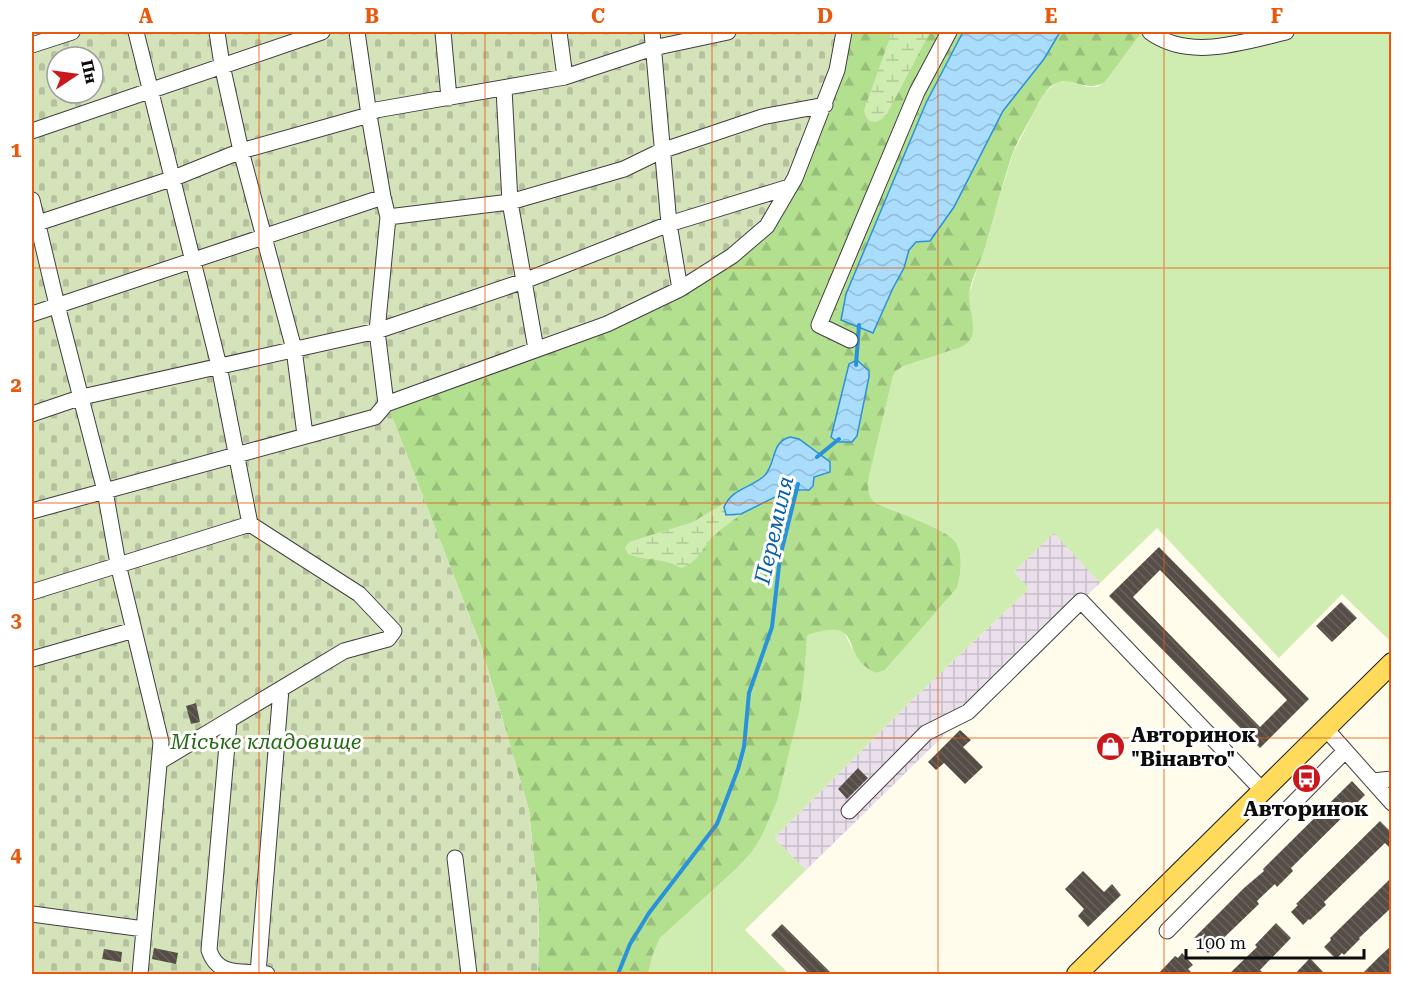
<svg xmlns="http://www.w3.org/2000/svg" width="1423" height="1006" viewBox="0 0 1423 1006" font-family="'Roboto Serif',serif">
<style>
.industrial{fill:url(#industrial-grid)}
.grass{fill:#cfedb1}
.forest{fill:url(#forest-firs);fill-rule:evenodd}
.wetland{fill:url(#wetland-marsh)}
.cemetery{fill:url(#cemetery-stones);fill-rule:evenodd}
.water{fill:url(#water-waves);stroke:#2a91db;stroke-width:1.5}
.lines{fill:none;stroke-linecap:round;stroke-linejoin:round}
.stream{stroke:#2a91db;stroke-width:4}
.building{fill:url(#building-back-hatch);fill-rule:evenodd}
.minor-casing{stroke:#3f3f3f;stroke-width:17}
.major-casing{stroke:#1d1d1d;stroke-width:22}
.minor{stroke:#fff;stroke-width:15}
.major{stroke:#ffda5b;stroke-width:20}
.grid{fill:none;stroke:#e8590c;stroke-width:1.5;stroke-opacity:0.55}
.labels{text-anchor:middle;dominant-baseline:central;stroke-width:6;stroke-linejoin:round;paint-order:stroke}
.poi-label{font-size:21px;font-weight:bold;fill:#0c0c0c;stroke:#fff;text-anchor:start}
.park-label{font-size:21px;font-style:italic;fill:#266a16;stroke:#fff}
.water-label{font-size:22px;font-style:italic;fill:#0a61aa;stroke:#fff}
.neatline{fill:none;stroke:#e8590c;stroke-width:2}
.grid-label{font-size:20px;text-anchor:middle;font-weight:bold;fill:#e8590c}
</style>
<defs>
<pattern id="industrial-grid" width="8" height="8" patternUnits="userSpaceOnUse" patternTransform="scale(1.5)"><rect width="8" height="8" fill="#ebdfec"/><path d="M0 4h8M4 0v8" fill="none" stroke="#c8bec9"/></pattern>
<pattern id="forest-firs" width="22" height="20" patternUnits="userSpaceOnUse" patternTransform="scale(1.5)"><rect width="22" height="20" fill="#b2e08f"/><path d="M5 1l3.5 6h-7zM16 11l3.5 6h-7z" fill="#98bf7a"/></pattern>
<pattern id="wetland-marsh" width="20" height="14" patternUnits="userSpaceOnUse" patternTransform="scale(1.5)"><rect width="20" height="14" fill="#cfedb1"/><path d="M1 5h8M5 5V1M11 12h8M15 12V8" fill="none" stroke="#b1ca97"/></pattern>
<pattern id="cemetery-stones" width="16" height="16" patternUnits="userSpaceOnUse" patternTransform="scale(1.5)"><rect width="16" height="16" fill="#d5e3ba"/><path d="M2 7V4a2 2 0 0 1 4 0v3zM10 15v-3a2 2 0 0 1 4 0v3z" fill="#b6c29f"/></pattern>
<pattern id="water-waves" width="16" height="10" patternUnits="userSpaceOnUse" patternTransform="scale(1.5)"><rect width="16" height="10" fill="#aadcfc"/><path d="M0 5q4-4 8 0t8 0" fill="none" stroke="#91bcd7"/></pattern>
<pattern id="building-back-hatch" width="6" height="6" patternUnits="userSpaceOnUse" patternTransform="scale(1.5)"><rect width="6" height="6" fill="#564d47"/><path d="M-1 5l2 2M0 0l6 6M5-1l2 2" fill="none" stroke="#69625d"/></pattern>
</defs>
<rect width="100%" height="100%" fill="#fffceb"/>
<path class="industrial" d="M1054,532L1100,583L806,870L773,839L915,697L1029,589L1014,572Z"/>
<path class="grass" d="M1142,32H1391V642L1342,594L1279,658L1157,528L1100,583L1054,533L1014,572L1029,589L915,697L774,838L806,870L745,930L789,974H648L653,954L660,938L736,869L751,853L800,708L805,670L807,634L826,629H839L844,632L852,648L877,673L885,670L957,588C961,574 964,554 955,541C945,529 894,511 877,504C867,497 868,488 869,477L893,376L896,371L903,366L969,294L1013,153L1044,93L1057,82L1068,81L1088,87H1097L1105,82Z"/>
<path class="forest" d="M844,32H1142L1105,82C1083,95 1070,71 1050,87C1042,94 1038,105 1033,114C1026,127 1017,141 1012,155C1002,185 994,216 985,247C981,261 973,275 970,289C965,308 985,337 961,347L903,366L896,371L893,376L869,477C868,488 867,497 877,504C894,511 945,529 955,541C964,554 961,574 957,588L885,670L877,673C837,658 868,615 807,635L805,670L800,708L777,801L761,837L751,853L736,869L660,938L653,954L648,974H538L539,911L529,810L481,646L387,404ZM790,437L799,439L830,462L826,474L814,477L805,491L789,490L741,514L724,507C731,489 751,488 764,475C771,469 770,462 774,454C777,448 785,442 790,437Z"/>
<path class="wetland" d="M892,32H930L887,114C878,125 866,125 864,110Z
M726,502L724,507L732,516L741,514C733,521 723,527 715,535C702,546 699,563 681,568C659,556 648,562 628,554L625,548L629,542L693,522Z"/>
<path class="cemetery" d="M32,32H844L837,70L767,226L680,289L387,404L481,646L529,810L539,911L538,974H32ZM57,57H93V93H57Z"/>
<path class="water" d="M963,32H1060L1044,59L1003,111L954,207L930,241L916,242L909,250L904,268L893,288L873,333L841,320L846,294L926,103Z
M857,360L869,371V377L857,436L852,442H838L831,437L849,364Z
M790,437L799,439L830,462V472L814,477L813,486L809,490H789L741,514L726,515L724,507C732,488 752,488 765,475C776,463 771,442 790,437Z"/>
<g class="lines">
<path class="stream" d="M856,365L859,325
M817,457L839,439
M618,974L630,944L649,913L717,824L738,769L744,747L749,693L772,627L780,557L798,484"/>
</g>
<path class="building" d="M1159,547L1309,699L1260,748L1109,596ZM1160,570L1287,700L1260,727L1133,597Z
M1341,602L1357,618L1332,642L1316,626Z
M196,703L200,722L191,724L186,706Z
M960,730L971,740L963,747L983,767L965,784L944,763L936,770L928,762Z
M858,768L868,778L847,799L838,789Z
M1352,781L1365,795L1291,868L1293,871L1277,887L1275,884L1257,901L1259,904L1208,953L1194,938L1244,888L1264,871L1263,869Z
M1380,821L1392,833V850L1385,843L1324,902L1326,905L1310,920L1309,919L1303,925L1291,912L1298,905L1296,904Z
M1083,871L1104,892L1112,884L1121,895L1088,927L1078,916L1084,909L1065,889Z
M1392,877V907L1359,938L1360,939L1344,955L1342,953L1336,959L1324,947L1331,940L1330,938Z
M1276,923L1291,938L1260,970L1265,975H1228L1257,947L1255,945Z
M782,924L833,975H810L771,935Z
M1392,945V975H1361L1379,957Z
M154,948L178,953L176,964L152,959Z
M104,949L122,952L121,962L102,959Z
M1182,953L1193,965L1188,969L1194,975H1157L1175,956L1178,958Z
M1310,958L1326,975H1294Z"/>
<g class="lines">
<defs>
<path id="minor" d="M217,32L222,65L241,151L294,349L305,435
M443,32L449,98
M559,32L565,77
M652,32L669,224L680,289
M1150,32C1189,61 1243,42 1286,32
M32,45L72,32
M504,89L510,202L536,349
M32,131L322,32
M32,200L57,305L105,491L118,564L161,742L140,974
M388,217L510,202L624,169L661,151L762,117L825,105
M32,225L174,178L241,151L369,115L376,110L565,77L653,48L728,32
M32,314L383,197
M850,340L819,325L917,92L949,32
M386,404L607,324L680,289L732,256L767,226L795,178L837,70L844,32
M32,414L82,397L377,331L524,281L669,224L789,187
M32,511L375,417L386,404L377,331L388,217L383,197L369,115L357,32
M32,592L250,524L219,366L136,32
M32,659L134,630
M229,722L209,950C218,978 242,970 267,974
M1326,729L1392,803
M159,762L344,651L388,639L394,631L359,594L250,524
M1372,781L1392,779
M849,811L926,733L968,712L1081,601L1263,791
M455,858L469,974
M32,914L144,929
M1167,931L1345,751
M258,973L281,689"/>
<path id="major" d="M1077,974L1392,663"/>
</defs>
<use href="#minor" class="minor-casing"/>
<use href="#major" class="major-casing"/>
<use href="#minor" class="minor"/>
<use href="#major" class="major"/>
</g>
<path class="grid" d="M259,32V974M485,32V974M712,32V974M938,32V974M1164,32V974M32,268H1392M32,503H1392M32,738H1392"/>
<defs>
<symbol id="shop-disc" viewBox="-11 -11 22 22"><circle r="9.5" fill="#ca171c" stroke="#fff"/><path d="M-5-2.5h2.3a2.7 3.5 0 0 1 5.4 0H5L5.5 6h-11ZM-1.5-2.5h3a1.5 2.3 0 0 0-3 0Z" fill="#fff"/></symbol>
<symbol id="bus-disc" viewBox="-11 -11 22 22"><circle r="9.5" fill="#ca171c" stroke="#fff"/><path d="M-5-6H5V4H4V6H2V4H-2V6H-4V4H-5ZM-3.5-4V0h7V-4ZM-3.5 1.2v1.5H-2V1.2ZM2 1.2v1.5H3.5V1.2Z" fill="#fff"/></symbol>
</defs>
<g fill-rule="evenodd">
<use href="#shop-disc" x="1094" y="730" width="33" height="33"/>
<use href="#bus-disc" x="1290" y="762" width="33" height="33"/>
</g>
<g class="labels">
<g class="poi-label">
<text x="1131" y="735">Авторинок<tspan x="1131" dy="24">"Вінавто"</tspan></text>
<text x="1306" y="809" text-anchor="middle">Авторинок</text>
</g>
<g class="park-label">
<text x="266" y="742">Міське кладовище</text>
</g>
<g class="water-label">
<text transform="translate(774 530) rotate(-77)">Перемиля</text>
</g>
</g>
<rect width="1423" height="1006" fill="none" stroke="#ffffff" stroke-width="66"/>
<g transform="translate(75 75) rotate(77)"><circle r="28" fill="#ffffff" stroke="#9e9e9e" stroke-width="1.5"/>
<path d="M0-4.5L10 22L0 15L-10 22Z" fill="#ca171c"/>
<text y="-9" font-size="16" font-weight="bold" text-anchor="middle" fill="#0c0c0c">Пн</text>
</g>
<path d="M1186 949v9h178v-9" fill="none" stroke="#0c0c0c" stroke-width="3"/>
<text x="1195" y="949" font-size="18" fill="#0c0c0c" stroke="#ffffff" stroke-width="4.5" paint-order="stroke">100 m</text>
<rect x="33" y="33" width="1357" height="940" class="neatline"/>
<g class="grid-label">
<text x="146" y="23">A</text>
<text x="372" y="23">B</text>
<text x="598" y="23">C</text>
<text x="825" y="23">D</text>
<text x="1051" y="23">E</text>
<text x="1277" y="23">F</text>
<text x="16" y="157">1</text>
<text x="16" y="392">2</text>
<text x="16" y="627">3</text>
<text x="16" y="862">4</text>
</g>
</svg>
